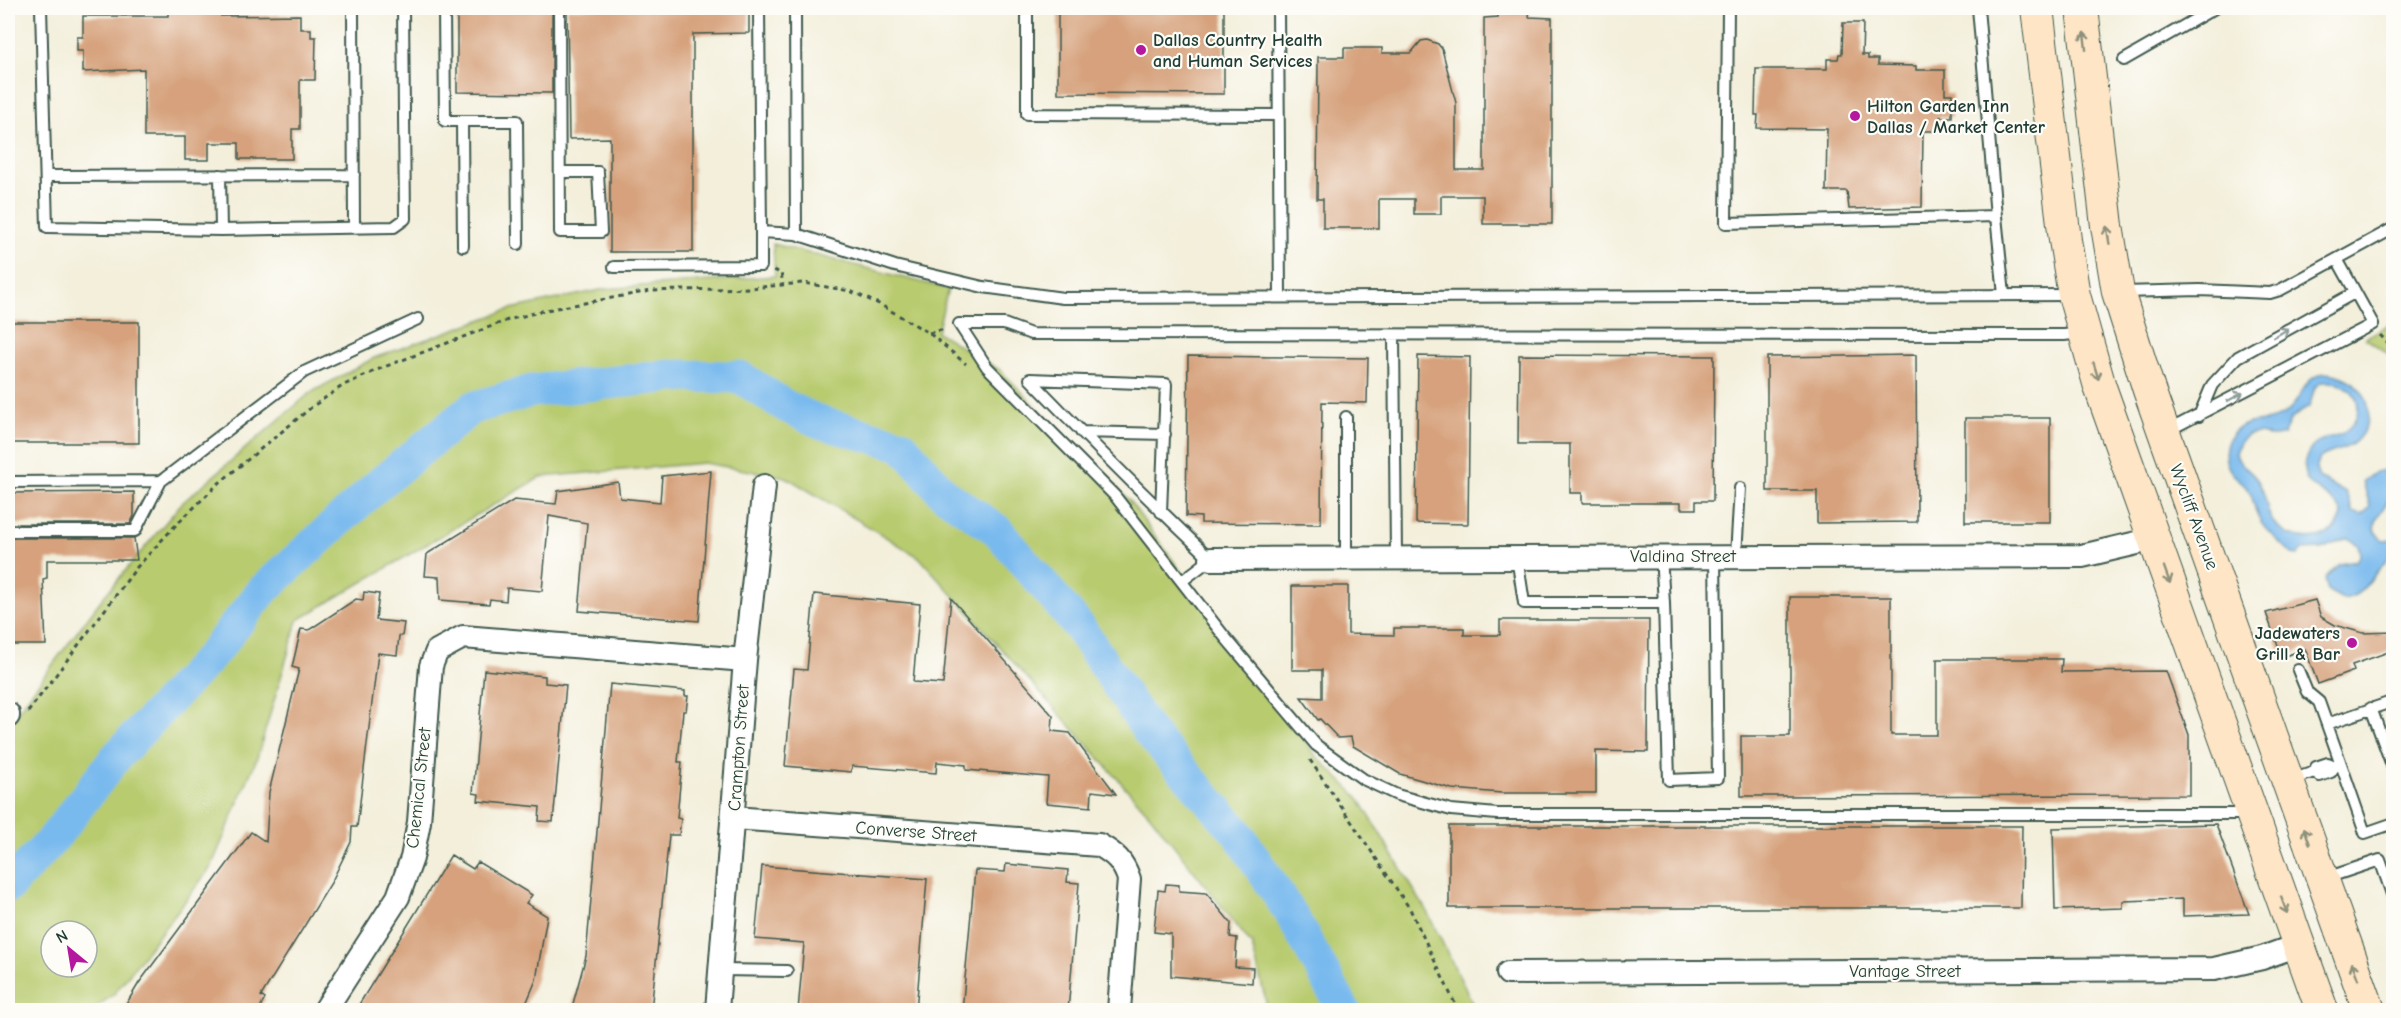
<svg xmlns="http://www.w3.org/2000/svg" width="2401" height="1018" viewBox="0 0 2401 1018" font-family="'Comic Neue',sans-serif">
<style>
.green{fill:#b8cb6e;stroke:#6c8451;stroke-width:1.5;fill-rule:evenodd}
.water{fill:#79baee;stroke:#4c7c91;stroke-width:1.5;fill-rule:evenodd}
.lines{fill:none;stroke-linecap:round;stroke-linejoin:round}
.river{stroke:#79baee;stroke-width:33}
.building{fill:#d6a17b}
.service-casing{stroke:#3f584d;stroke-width:14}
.minor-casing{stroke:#3f584d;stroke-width:26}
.secondary-casing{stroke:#3f584d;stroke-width:34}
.path{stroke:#3f584d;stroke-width:3;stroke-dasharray:4.5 4.5;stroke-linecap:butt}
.service{stroke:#fff;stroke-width:10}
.minor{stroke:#fff;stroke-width:22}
.secondary{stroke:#fde5c5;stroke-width:32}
.oneway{stroke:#8e917c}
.oneway2{stroke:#8f9e9a}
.poi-dot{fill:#b5179e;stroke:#fdfcf7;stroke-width:2}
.labels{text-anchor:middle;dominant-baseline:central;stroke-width:4.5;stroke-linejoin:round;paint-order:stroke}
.poi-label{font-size:18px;font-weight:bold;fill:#1f3d34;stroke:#fdfcf7;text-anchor:start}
.street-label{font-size:18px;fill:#1f3d34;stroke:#fdfcf7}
</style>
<rect width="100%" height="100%" fill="#fdfcf7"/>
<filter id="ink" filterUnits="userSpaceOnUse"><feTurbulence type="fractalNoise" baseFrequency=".0167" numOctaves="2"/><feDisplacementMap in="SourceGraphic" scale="12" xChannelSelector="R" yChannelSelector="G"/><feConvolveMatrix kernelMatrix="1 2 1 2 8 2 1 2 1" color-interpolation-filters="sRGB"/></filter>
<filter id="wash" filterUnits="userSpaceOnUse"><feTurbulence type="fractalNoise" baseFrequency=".008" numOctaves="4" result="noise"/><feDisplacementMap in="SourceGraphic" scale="24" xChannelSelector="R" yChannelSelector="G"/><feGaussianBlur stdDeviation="1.35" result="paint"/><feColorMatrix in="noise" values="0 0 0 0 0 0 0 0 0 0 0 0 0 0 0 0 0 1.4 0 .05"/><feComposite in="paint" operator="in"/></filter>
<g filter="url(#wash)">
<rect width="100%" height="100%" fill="#f3efdb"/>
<path class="green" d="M773,244L948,289L937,332L1000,370L1128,499L1316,756L1358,797L1426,910L1476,1010H1268L1252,945L1150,815L919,557L786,477L704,463L541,477L298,620L257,758L211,867L114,994L92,1010H8V724L101,600L181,504L310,393L374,358L511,309L605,289L775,276ZM51,931H87V967H51Z
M2393,322V357L2365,338Z"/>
<path class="water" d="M2324,373C2359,374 2384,409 2358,439C2348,451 2332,449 2320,458L2316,468L2319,478L2346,493L2353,512L2362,515L2370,507L2363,481L2375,472L2384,470L2393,475C2393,480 2395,486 2394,490C2390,505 2361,525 2383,540L2393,539V556C2373,568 2368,596 2343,599L2328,591L2325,578L2339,564L2356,561L2360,555L2359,545L2348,538L2321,549L2302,550L2298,555L2292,554C2283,543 2267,535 2259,519C2254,510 2254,498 2248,489C2244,482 2237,479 2232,473C2221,459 2224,439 2238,428C2250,419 2267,424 2281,416C2303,403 2300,379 2324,373ZM2322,382C2332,381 2341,382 2349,389C2363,401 2360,422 2344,432C2336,437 2326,437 2318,442C2310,448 2305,457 2304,466C2303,493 2336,492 2342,515C2339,526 2332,533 2321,537C2302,542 2278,535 2270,516C2265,504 2266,493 2258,481C2251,470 2240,467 2236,453C2247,418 2263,443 2284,434L2291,418L2309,407L2315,387Z"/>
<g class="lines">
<path class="river" d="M8,887L53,839L117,756L211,656L264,589L378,485L472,408L532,391L672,376L740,377L787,407L822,423L902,445L944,494L997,530L1079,627L1149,732L1237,832L1291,914L1344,1010"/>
</g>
<g id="blocks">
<path class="building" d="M168,8H221V16L300,15V29H311V37H316L315,80H300V129H292V159H239V143H209V160H185V137H144V69L83,72V51H77V37H83V16H168Z
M457,8H552V93L457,92Z
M567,8H749V33L693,34V252H610V138L569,139Z
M1058,8H1224V94L1058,93Z
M1498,8H1530L1529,17L1552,18V224H1483V196H1441V214H1414V199H1379V228H1323V199H1317L1318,57H1344V48H1382V53H1411L1421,41L1427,40L1438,44L1442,49L1456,103V170H1484V18L1498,17Z
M1843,23H1863L1862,55H1868V59H1878V65L1916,66V70H1945V94H1952V117H1940L1939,131H1923L1922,207L1849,209L1847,191H1826L1827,129L1757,128L1758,115H1755L1756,69H1827V59H1838L1839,54H1842Z
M8,322H139V443H8Z
M1519,355L1714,356L1713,501H1696V509H1681V503H1582V493H1570V444H1518Z
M1916,355L1917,522L1817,523V491H1767V357Z
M1188,356L1368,358L1367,403L1322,402L1321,524L1201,523V517L1186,516Z
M1418,356L1470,357L1468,524L1416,523Z
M1965,418H2050V522H1965Z
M711,471L699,621L579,611L587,523L549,516L542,591L507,588L506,601L490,599L489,604L440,600L439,577L425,576L427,554L514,500L556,504L558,491L618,482L620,498L660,502L662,476Z
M134,492V516L130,524H8V493Z
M8,538H134L137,560H47V578L43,579L46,645H8Z
M1292,586H1348V634L1394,635V628H1464V635H1500V620H1649L1648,752L1596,751V793H1502L1452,789L1400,774L1353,746L1351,737L1338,738L1320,719L1318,720L1301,697L1322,698V670H1292Z
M364,592L379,594L376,620L404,623L402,636H399L397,655L378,653L357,827H352L351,842L331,883L261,996L265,999L258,1011H122L139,983L251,832L266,842L269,792L299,669L292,667L301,629L309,630L356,599L363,600Z
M814,594L920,604L913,682L943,684L951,598L1053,716L1052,731L1070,733L1116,794L1092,791L1091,807L1046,803L1048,777L966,770V765L937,762L936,773L852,766L851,772L785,766L794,669L807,670Z
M1790,597H1891V735H1937V659H2062L2061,672L2166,671L2189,735V795L1741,796V736H1790Z
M2315,600L2321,617L2335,625L2363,633L2394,632V650L2352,665L2354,671L2318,684L2305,649L2282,657L2266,613Z
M484,670L545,676V683L566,685L553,822L539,821L540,807L478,801L479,794L473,793Z
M610,684L685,691V696H688L686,711H683L678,762H682L677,818L681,819L679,835H669L651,1011H571L586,956Z
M2216,824L2249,914L2183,916V899L2123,901V908L2055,910L2053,828Z
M1449,826H2022L2021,908H1449Z
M451,855L473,869L478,862L532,895L526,903L547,916L536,980L523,1011H355Z
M1006,864L1068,870L1067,882L1079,883L1068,1011H962L975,870L1005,872Z
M762,866L927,879L916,1011H798L804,943L755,939Z
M1166,884L1179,885V891L1206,893L1231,923L1230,937L1237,938L1235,967L1253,968L1252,983L1171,976V934L1154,932L1158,890L1165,891Z"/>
</g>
</g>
<g filter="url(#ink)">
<use href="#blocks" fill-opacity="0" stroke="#3f584d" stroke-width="1.5"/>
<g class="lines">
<defs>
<path id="service" d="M41,8L47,227L221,230L394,227L405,219L403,8
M353,8L354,228
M444,8L445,121H517L518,244
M559,8L560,232H601L598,172H560
M759,8L761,232
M795,8L796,234
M1027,8V114L1278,115
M1278,8L1280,297
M1728,8L1726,223L1996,216L1978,8
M2124,60L2215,8
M462,121L463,246
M220,175L221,230
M46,176L354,175
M1996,216L2004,295
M614,267L761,266V232L796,234L895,266L983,287L1063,298L2071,295
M2122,292L2200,290L2270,293L2280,290L2394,228
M959,324L987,367L1115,496L1224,636L1316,745L1363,779L1397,795L1451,810L1497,814H2248
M959,324H1004L1031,334L2064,335L2082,333
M1394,335L1396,556
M2199,416L2212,385L2238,357L2354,293
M2167,431L2373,324L2337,259
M1081,432L1165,434
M8,482L161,481L304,372L418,319
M1161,512L1166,384L1030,379C1089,440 1149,500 1211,559L1182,581
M8,531H135L161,481
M1661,556L1664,603
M1736,556L1740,488
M1346,557V417
M1517,557L1524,603H1664L1669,780L1718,778L1715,556
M2298,670L2307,692L2319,702L2341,764L2335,766
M2371,708L2394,771
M2327,724L2394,701
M2341,764L2365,833L2394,823
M2291,780L2314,772L2316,767L2328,763L2335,766L2331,772L2320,776L2314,772
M2326,878L2380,860L2394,900
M721,970L787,971"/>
<path id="minor" d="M1211,559L2082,556L2154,539
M8,714V716
M734,818L1099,845C1115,854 1123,861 1129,879L1119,1010
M1508,973L2214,969L2262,958L2298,945
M325,1010L398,897L412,858L419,822L431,666L437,651L463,637L745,660
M717,1010L745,660L764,486"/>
<path id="secondary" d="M2037,8L2065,240L2074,295L2100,387L2322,1010
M2082,8L2107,226L2118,292L2149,390L2369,1010"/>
</defs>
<use href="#service" class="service-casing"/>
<use href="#minor" class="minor-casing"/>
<use href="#secondary" class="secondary-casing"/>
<path class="path" d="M774,270L781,273L783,284
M929,333L945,329
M2380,335L2394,349
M28,712L137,567L174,527L218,484L313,406L344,385L384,367L508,320L546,310L650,291L750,288L803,283L850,291L879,304L929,333L966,364
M1310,760L1410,909L1458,1010"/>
<use href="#service" class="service"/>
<use href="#minor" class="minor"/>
<use href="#secondary" class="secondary"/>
</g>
<defs><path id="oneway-shaft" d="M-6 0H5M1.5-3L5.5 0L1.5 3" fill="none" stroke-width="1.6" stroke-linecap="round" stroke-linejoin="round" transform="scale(1.5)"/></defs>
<g class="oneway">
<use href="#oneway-shaft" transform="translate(2085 41) rotate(-97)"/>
<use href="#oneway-shaft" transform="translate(2108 235) rotate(-99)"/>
<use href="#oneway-shaft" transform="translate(2096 371) rotate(73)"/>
<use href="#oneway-shaft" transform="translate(2167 575) rotate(70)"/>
<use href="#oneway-shaft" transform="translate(2307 836) rotate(-109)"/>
<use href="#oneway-shaft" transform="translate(2284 905) rotate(70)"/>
<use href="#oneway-shaft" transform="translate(2355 971) rotate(-110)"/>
</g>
<g class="oneway2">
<use href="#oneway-shaft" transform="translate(2281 333) rotate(-30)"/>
<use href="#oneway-shaft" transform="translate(2235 397) rotate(-28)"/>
</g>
</g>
<g class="poi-dot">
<circle cx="1141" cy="50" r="6"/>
<circle cx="1855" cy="116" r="6"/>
<circle cx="2352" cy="643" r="6"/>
</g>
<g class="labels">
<g class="poi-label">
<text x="1153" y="40">Dallas Country Health<tspan x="1153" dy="21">and Human Services</tspan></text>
<text x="1867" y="106">Hilton Garden Inn<tspan x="1867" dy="21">Dallas / Market Center</tspan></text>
<text x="2340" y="633" text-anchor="end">Jadewaters<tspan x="2340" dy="21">Grill &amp; Bar</tspan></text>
</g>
<g class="street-label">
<text transform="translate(2194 517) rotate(70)">Wycliff Avenue</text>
<text x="1683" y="556">Valdina Street</text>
<text transform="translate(739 748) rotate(-86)">Crampton Street</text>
<text transform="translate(419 788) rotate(-84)">Chemical Street</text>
<text transform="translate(916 832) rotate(4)">Converse Street</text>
<text x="1905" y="971">Vantage Street</text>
</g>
</g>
<rect width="2401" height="1018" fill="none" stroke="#fdfcf7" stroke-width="30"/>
<g transform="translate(69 949) rotate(330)"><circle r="28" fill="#fdfcf7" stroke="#a4b0a9" stroke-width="1.5"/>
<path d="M0-4.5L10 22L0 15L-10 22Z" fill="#b5179e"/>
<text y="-9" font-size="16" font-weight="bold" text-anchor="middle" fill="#1f3d34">N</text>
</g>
</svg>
